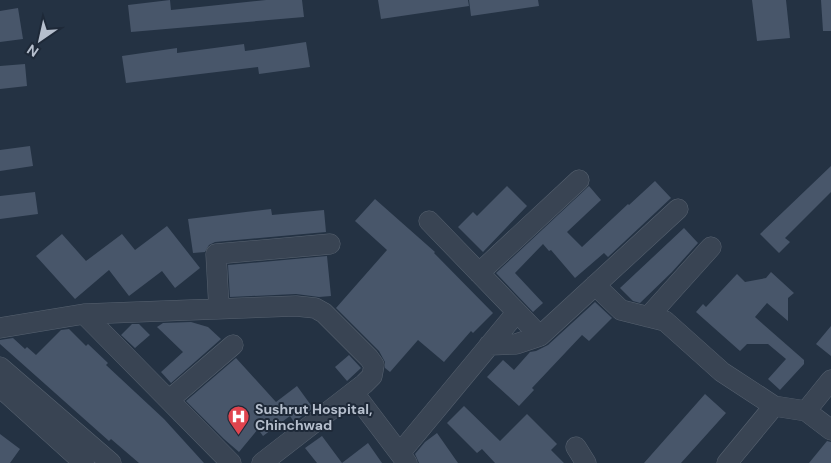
<svg xmlns="http://www.w3.org/2000/svg" width="831" height="463" viewBox="0 0 831 463" font-family="'DM Sans',sans-serif">
<style>
.building{fill:#48566a}
.lines{fill:none;stroke-linecap:round;stroke-linejoin:round}
.minor-casing{stroke:#576270;stroke-width:21}
.minor{stroke:#394453;stroke-width:20}
.labels{text-anchor:middle;dominant-baseline:central;stroke-width:4;stroke-linejoin:round;paint-order:stroke}
.poi-label{font-size:14px;font-weight:bold;fill:#b6bfcd;stroke:#1e2938;text-anchor:start}
</style>
<rect width="100%" height="100%" fill="#243243"/>
<path class="building" d="M170,0L171,10L266,0H302L304,17L131,32L128,5Z
M378,0H468L469,6L381,19Z
M469,0H538L539,6L471,16Z
M752,0H786L790,38L757,41Z
M821,0H831V31H823Z
M18,8L23,39L0,42V11Z
M306,42L310,67L259,74L258,67L126,83L122,56L177,48V53L244,44L245,51Z
M25,64L27,86L0,89V66Z
M30,146L33,166L0,171V150Z
M831,166V192L785,238L790,242L779,253L760,234Z
M655,181L671,198L608,257L604,253L575,278L551,250L549,251L543,244L515,273L543,303L533,312L496,273L589,186L601,200L567,232L582,247L628,204L629,205Z
M507,186L527,206L483,252L458,227L473,212L477,216Z
M35,192L38,214L0,219V196Z
M375,199L435,252L434,253L493,313L473,333L471,331L444,362L418,340L390,372L385,368V362L379,351L336,308L387,250L355,221Z
M271,209L272,215L324,210L326,232L215,242L209,245L205,252L193,253L188,219Z
M167,226L200,268L175,288L162,271L129,296L109,270L75,299L36,256L62,234L86,261L122,234L135,250Z
M684,228L698,243L672,272L640,303L633,301L620,288Z
M327,256L331,296L319,297L296,294L230,297L228,265Z
M771,272L794,293L788,298V321L767,303L755,317L804,360V364L780,390L768,379L786,359L768,344H747L740,351L696,312L703,304L706,307L737,274L745,282L766,278Z
M595,302L612,318L589,341L582,335L532,388L534,390L519,406L487,377L503,360L514,370L530,352L536,351L548,345Z
M191,322L208,327L221,339L171,383L161,372L183,352L157,327L163,323Z
M132,324H139L150,335L135,348L121,335Z
M831,326V356L816,344Z
M69,329L86,346L88,344L108,363L106,365L164,419L204,463H139L111,439L109,441L0,344V340L13,338L25,349L27,347L36,355L61,330Z
M349,355L361,368L347,381L335,367Z
M236,358L276,402L297,386L313,408L294,422L290,416L263,436L258,429L239,452L224,439L186,401Z
M705,394L726,413L681,463H644Z
M464,406L500,441L527,414L557,444L551,450L564,463H495L482,449L477,453L447,423Z
M437,433L458,463H419L415,454L425,442Z
M0,434L20,449L10,463H0Z
M322,436L342,463L368,443L382,463H317L305,448Z
M827,441L831,442V463H809Z"/>
<g class="lines">
<defs>
<path id="minor" d="M429,221L540,336
M479,273L579,180
M595,285L621,310L665,321L722,372L774,406L806,411L831,430
M219,309L216,254L330,244
M84,314L231,463
M648,317L711,247
M0,328L84,314L296,306L315,308L324,313L369,358L374,365L372,376L364,384L262,463
M489,345L516,344L540,336L678,209
M0,367L111,463
M0,387L84,463
M354,393L407,463
M169,400L233,345
M806,411L831,380
M576,447L586,463
M400,453L517,312
M727,463L774,406"/>
</defs>
<use href="#minor" class="minor-casing"/>
<use href="#minor" class="minor"/>
</g>
<defs>
<symbol id="hospital-pin" viewBox="-11 -11 22 30"><path d="M0 17L-7.5 6A9.5 9.5 0 1 1 7.5 6Z" fill="#e0444e" stroke="#1e2938"/><path d="M-5-5h3v3.5h4V-5h3V5h-3V1.5h-4V5h-3Z" fill="#fff"/></symbol>
</defs>
<g fill-rule="evenodd">
<use href="#hospital-pin" x="226" y="404" width="25" height="34"/>
</g>
<g class="labels">
<g class="poi-label">
<text x="255" y="409">Sushrut Hospital,<tspan x="255" dy="16">Chinchwad</tspan></text>
</g>
</g>
<g transform="translate(40 40) rotate(214)" stroke="#1e2938" stroke-width="4" paint-order="stroke">
<path d="M0-4L9 19L0 12L-9 19Z" fill="#b6bfcd"/>
<text y="-8" font-size="14" font-weight="bold" text-anchor="middle" fill="#b6bfcd">N</text>
</g>
</svg>
